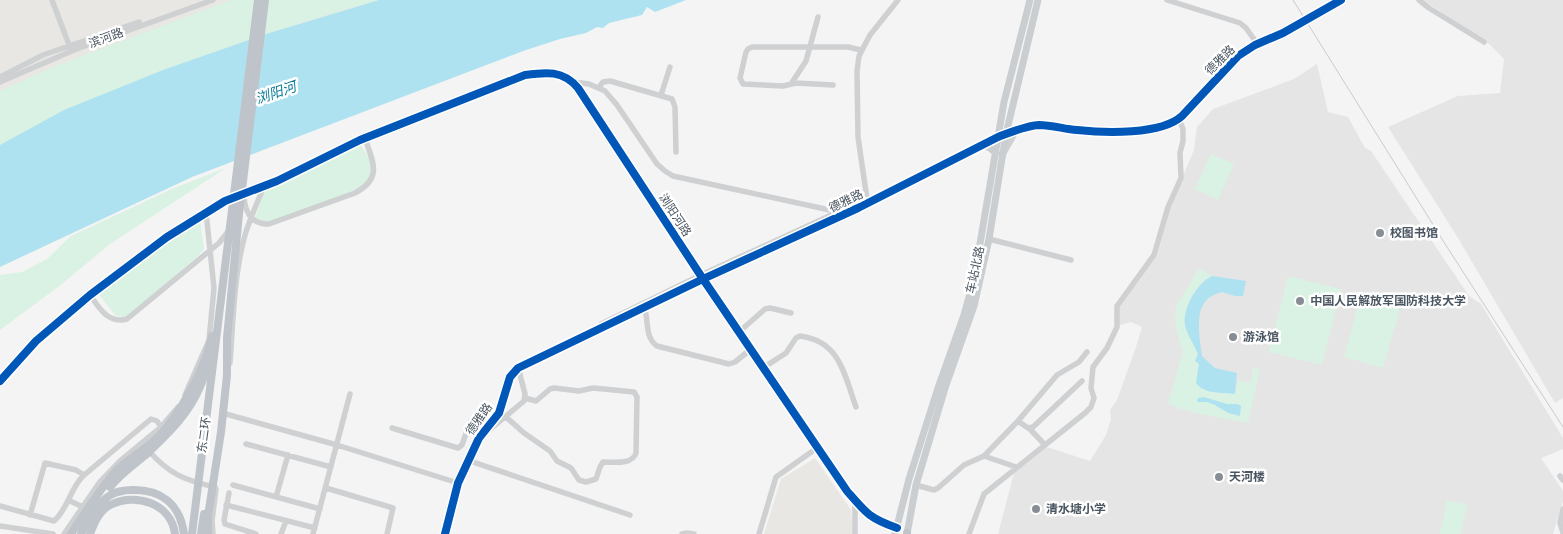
<svg xmlns="http://www.w3.org/2000/svg" width="1563" height="534" viewBox="0 0 1563 534" font-family="Figtree,'Noto Sans SC',sans-serif">
<style>
.commercial{fill:#e8e7e3}
.education{fill:#e6e5e6}
.green{fill:#d9f2e3}
.water{fill:#aee2f0}
.lines{fill:none;stroke-linecap:round;stroke-linejoin:round}
.minor{stroke:#ced0d2;stroke-width:5.5}
.major{stroke:#caced1;stroke-width:7}
.highway{stroke:#bec4c9;stroke-width:8}
.rail{stroke:#c9cacc;stroke-width:1}
.cycleway-casing{stroke:#fff;stroke-width:11}
.cycleway{stroke:#0057b8;stroke-width:8}
.poi-dot{fill:#868d94;stroke:#fff;stroke-width:2}
.labels{text-anchor:middle;dominant-baseline:central;stroke-width:5;stroke-linejoin:round;paint-order:stroke}
.street-label{font-size:12px;fill:#4a5661;stroke:#fff}
.poi-label{font-size:12px;font-weight:bold;fill:#4a5661;stroke:#fff;text-anchor:start}
.water-label{font-size:14px;font-style:italic;fill:#0c7c9b;stroke:#fff}
</style>
<rect width="100%" height="100%" fill="#f4f4f4"/>
<path class="commercial" d="M0,0H379L266,34L64,110L0,145Z
M815,458L851,510L853,534H764L781,479Z"/>
<path class="education" d="M1423,0H1563V398L1555,403L1458,238L1388,127L1458,96L1500,93L1504,59L1489,44Z
M1317,64L1328,112L1348,117L1365,148L1371,151L1469,296L1481,304L1563,438V449L1541,458L1563,491V501L1553,534H998L1014,473L1047,447L1090,461L1106,435L1111,419L1110,410L1117,400L1136,347L1142,327L1131,322L1120,325L1118,308L1137,280L1157,256L1170,207L1194,150L1197,127L1213,109L1294,79Z"/>
<path class="green" d="M231,0H379C248,34 125,92 0,145V91L58,65Z
M359,143C366,152 376,167 370,178C363,192 292,215 275,221L262,222L255,218L264,192Z
M1211,154L1234,164L1218,200L1195,189Z
M226,168L110,244L62,284L0,330V275L22,272L47,259L71,236L174,188Z
M200,221L204,249L198,256L128,317L116,316L97,292Z
M1199,269L1213,276C1198,281 1182,309 1185,325C1187,335 1194,344 1198,354L1195,361L1199,364L1200,388L1213,392L1235,394L1238,380L1251,383L1253,368L1260,369L1248,423C1234,420 1175,411 1168,403L1183,352L1176,328L1175,312L1178,302Z
M1288,276L1341,289L1322,365L1269,352Z
M1361,295L1401,306L1383,368L1344,357Z
M1447,500L1467,505L1461,534H1440Z"/>
<path class="water" d="M379,0H686L655,12L647,7L642,15L609,23L603,28L597,27L586,33L560,39L526,50L192,177L0,267V145L64,110L163,70L266,34Z
M1213,276L1246,281L1243,296H1235L1222,292C1216,294 1209,296 1205,302C1195,314 1200,341 1202,356L1215,368L1237,373L1235,394C1222,392 1205,395 1196,383L1199,364L1195,361L1198,354C1194,344 1187,335 1185,325C1182,309 1198,281 1213,276Z
M1204,397L1227,404H1237L1241,406L1240,416L1228,413L1215,405L1207,402H1197L1198,398Z"/>
<g class="lines">
<path class="minor" d="M52,0L71,50
M1167,0L1240,23L1246,28L1256,42
M1419,0L1429,8L1484,42
M0,77L43,55L139,22
M0,82L74,50L213,0
M573,82L589,84L605,91L617,105L657,164L665,171L673,176L839,212
M791,84L806,61L818,17
M833,85L796,83L783,86L743,84L740,78L746,52L748,49L752,47H848L861,50
M599,87L603,82L610,81L672,99L675,107L676,152
M661,95L670,67
M1004,153L1017,130
M244,196C245,213 251,224 269,224L355,193C383,178 373,163 365,138
M867,199L858,137L857,71L859,56L870,35L898,0
M989,239L1071,260
M90,295C99,308 108,324 127,319L219,243L230,229
M643,304C650,317 643,336 657,346L729,364L735,362L751,349
M601,324L701,275L866,199
M739,332L765,309L770,308L791,313
M230,363C233,324 234,273 245,235C250,218 258,201 265,184
M763,368L786,353L796,338L800,336C840,341 844,374 856,407
M0,381L36,341L90,295L167,237L209,211L225,201L277,181L360,140L525,75C546,72 563,70 578,88L703,279L847,491C866,513 869,518 897,528
M185,395L209,340L214,288L206,212
M226,414L337,445L458,483
M506,417L524,433L550,451L557,461L571,468L579,480L586,482L596,479L600,467L603,462C615,462 632,465 636,453L637,397L634,392L593,388L579,391L554,388L550,389L536,401L525,398
M1018,421L1057,375L1079,362L1087,352
M392,428L458,448L462,445L470,422L480,425L486,430
M1029,428L1045,445
M487,432L524,401L525,394L518,367
M246,444L331,467
M148,450C169,474 184,480 215,487
M984,456L1016,467
M467,460L630,515
M1560,476L1563,480
M233,485L320,509
M916,485L934,490L938,488L964,465L984,456L1018,421L1028,428L1033,427L1082,381
M326,488L393,508L387,534
M229,493L224,520L225,524L256,534
M276,497L288,455
M68,500L83,507
M855,501V534
M226,505L315,528
M0,506L54,521C68,509 70,489 83,476L151,419L157,421L161,427
M1563,509L1560,523L1563,533
M30,515L45,463L76,470L84,475
M0,526L53,534
M64,534L99,483L121,460L161,427L178,407
M213,534L212,521L216,489
M281,534L286,521
M313,534L350,394
M445,534L458,483L479,438L499,413L510,377L518,368L703,279L858,208L998,137C1011,132 1025,126 1039,125C1052,125 1064,129 1077,130C1105,133 1161,135 1182,116L1238,56L1255,45L1283,33L1341,0
M682,534L687,533L694,534
M759,534L776,477L817,448
M969,534L984,494L1085,413L1091,407L1094,398L1091,388L1093,367L1107,348L1117,327V306L1154,255L1168,207L1181,178L1180,153L1183,141V129L1179,119"/>
<path class="major" d="M983,145L990,148L996,153
M895,534L909,479L938,388L964,315L974,279L1004,102L1030,0
M907,534L916,485L946,385L974,306L979,284L989,239L1006,134L1038,0"/>
<path class="highway" d="M110,487C121,473 135,464 148,453C167,434 188,415 199,389C204,379 207,367 211,356
M90,515C96,509 102,500 109,496C114,492 125,490 131,490C161,489 180,504 184,534
M71,534C85,513 99,490 116,471C129,458 145,450 158,437C180,415 206,366 212,336
M81,534L91,512
M90,534C94,523 99,511 110,505C135,492 171,503 175,534
M192,534L258,0
M201,534L204,514
M208,534V516L221,432L227,375V338L239,214L265,0
M907,534V533"/>
<path class="rail" d="M1293,0L1447,247L1563,427"/>
<defs>
<path id="cycleway" d="M0,381L36,341L90,295L167,237L209,211L225,201L277,181L360,140L525,75C546,72 563,70 578,88L703,279L847,491C866,513 869,518 897,528
M445,534L458,483L479,438L499,413L510,377L518,368L703,279L858,208L998,137C1011,132 1025,126 1039,125C1052,125 1064,129 1077,130C1105,133 1161,135 1182,116L1238,56L1255,45L1283,33L1341,0"/>
</defs>
<use href="#cycleway" class="cycleway-casing"/>
<use href="#cycleway" class="cycleway"/>
</g>
<g class="poi-dot">
<circle cx="1380" cy="233" r="5"/>
<circle cx="1300" cy="301" r="5"/>
<circle cx="1233" cy="337" r="5"/>
<circle cx="1219" cy="477" r="5"/>
<circle cx="1036" cy="509" r="5"/>
</g>
<g class="labels">
<g class="street-label">
<text transform="translate(106 38) rotate(-20)">滨河路</text>
<text transform="translate(1220 60) rotate(-44)">德雅路</text>
<text transform="translate(846 201) rotate(-26)">德雅路</text>
<text transform="translate(675 215) rotate(57)">浏阳河路</text>
<text transform="translate(975 270) rotate(-78)">车站北路</text>
<text transform="translate(479 419) rotate(-55)">德雅路</text>
<text transform="translate(204 435) rotate(-82)">东二环</text>
</g>
<g class="poi-label">
<text x="1390" y="233">校图书馆</text>
<text x="1310" y="301">中国人民解放军国防科技大学</text>
<text x="1243" y="337">游泳馆</text>
<text x="1229" y="477">天河楼</text>
<text x="1046" y="509">清水塘小学</text>
</g>
<g class="water-label">
<text transform="translate(276 93) rotate(-19)">浏阳河</text>
</g>
</g>
</svg>
